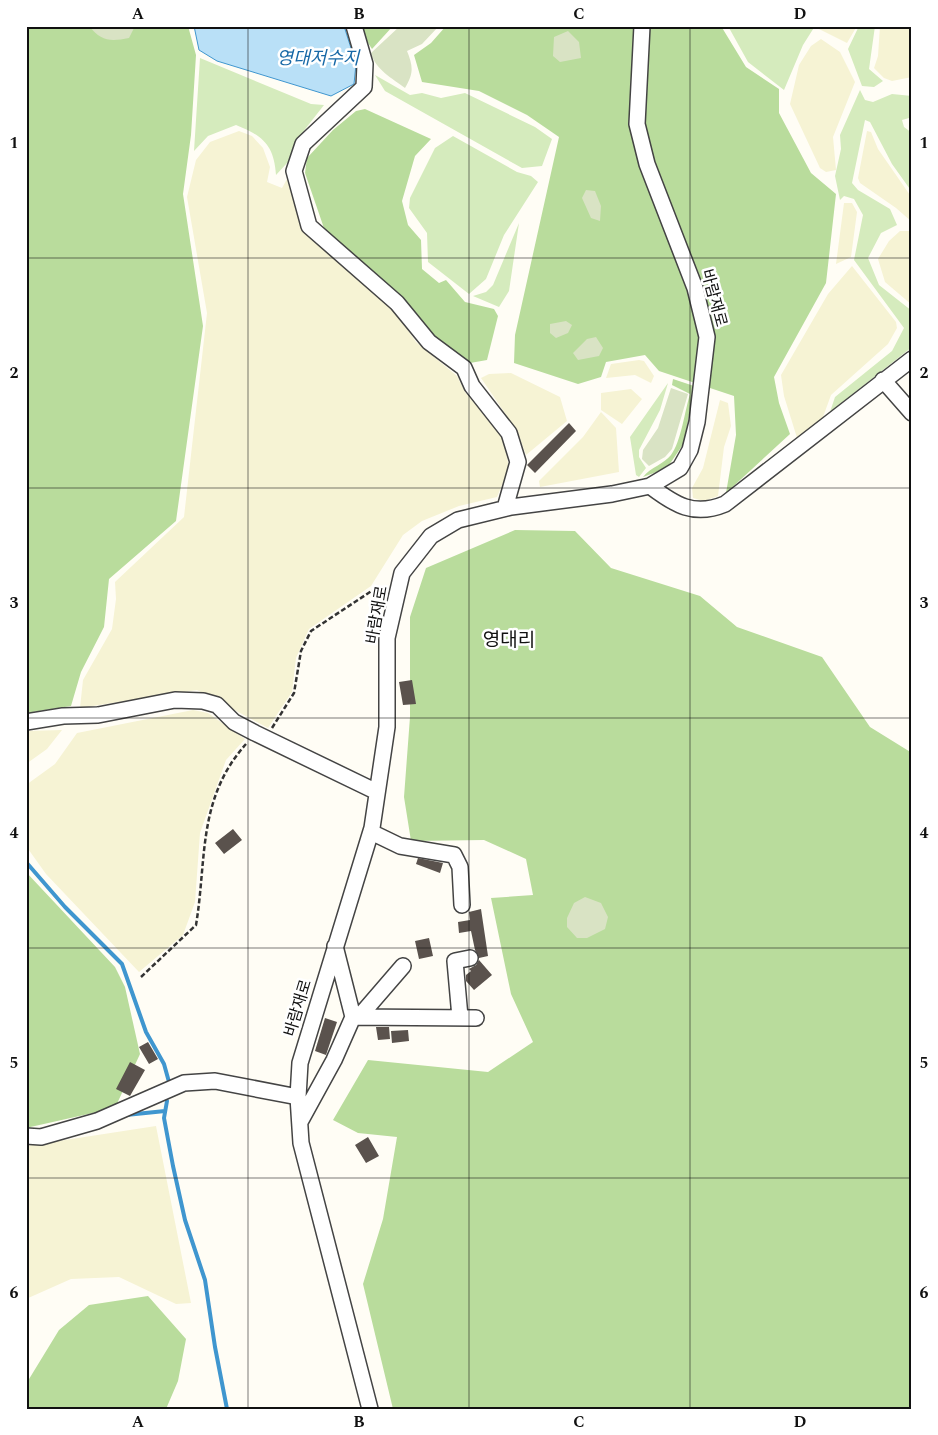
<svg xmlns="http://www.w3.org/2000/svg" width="938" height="1435" viewBox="0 0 938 1435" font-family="Spectral,'Noto Sans KR',serif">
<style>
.farmland{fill:#f6f3d4}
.green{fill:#d5ebbd}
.forest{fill:#b9dc9c}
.cemetery{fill:#d9e3c4}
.water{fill:#b9e0f7;stroke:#3f96cf}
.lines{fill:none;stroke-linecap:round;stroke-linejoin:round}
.stream{stroke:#3f96cf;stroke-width:4}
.building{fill:#5a524d}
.minor-casing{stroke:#444;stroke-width:18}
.path{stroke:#333;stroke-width:2.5;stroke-dasharray:5 2.5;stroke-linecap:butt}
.minor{stroke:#fff;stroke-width:15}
.grid{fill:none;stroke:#111;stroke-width:1;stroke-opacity:0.55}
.labels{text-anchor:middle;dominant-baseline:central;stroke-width:5;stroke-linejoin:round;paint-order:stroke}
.street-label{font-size:16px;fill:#111;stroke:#fff}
.water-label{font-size:18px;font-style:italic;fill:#1768a6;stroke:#fff}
.quarter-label{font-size:19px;fill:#111;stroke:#fff}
.neatline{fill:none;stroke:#111;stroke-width:2}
.grid-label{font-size:16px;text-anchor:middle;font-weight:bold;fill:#111}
</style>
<rect width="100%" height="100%" fill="#fffdf5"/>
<path class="farmland" d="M818,26H857L847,43L817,28Z
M880,26H912V77L892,81L884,78L874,68L878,56Z
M821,39L840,52L855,82L833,137L836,170L826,172L820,168L790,104L799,65L811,46Z
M239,131L252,136L263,148L270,167L267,182L282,188L287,179L301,225L394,310L416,342L457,376L465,392L503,438L509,468L497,497L459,506L422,521L403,535L371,586L309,629L296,658L292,692L268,728L197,690L80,708L83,680L112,629L116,599L115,582L184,517L207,313L187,197L196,160L210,142Z
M867,131L871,132L878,149L912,198V222L896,208L860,183L858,178Z
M844,203H852L857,212L851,257L836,264Z
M900,231H909L912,234V305L885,282L878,259L889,241Z
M852,266L896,322L897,328L888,344L831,395L823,417L798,441L784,396L781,375L828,294Z
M639,360L644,361L654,376L651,383L635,375L606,378L611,364Z
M511,373L560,397L567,421L526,455L517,431L481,378L489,374Z
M631,389L642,399L622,424L601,410V393Z
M720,400L728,403L731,426L724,447L718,496L704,501L693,498L692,488L703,468Z
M601,412L616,428L619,472L540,487L539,481L583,437Z
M193,710L208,713L245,739L226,760L200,833L195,902L183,935L139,972L46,874L26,846V785L55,764L77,733Z
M62,730L47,749L26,764V731Z
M156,1126L191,1303L176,1304L119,1277L71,1279L26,1299V1146Z"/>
<path class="green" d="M728,26H815L803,45L784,90L748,62Z
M859,26H875L869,69L883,81L874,87L862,86L848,49Z
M200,58L311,104L324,105L299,137L288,162L276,175C274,145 263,136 236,125L208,136L194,151Z
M375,75L410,95L422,93L441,98L465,93L535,127L552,139L542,166L522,168L385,91Z
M860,90L865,100L873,102L892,94L912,96V120L909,118L902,120L904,127L912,133V192L892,164L870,122L865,120L852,183L858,190L890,209L897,225L881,233L868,258L879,285L912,311V347L830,412L835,397L892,351L904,328L854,260L863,215L854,199L844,196L840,200L835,176L841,149L840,135Z
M453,136L517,172L531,176L538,182L504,235L486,279L469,294L428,262L427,233L409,208L410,198L435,148Z
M519,223L509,291L499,307L473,296L486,292L493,285Z
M668,383L660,410L639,450V457L646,468L639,477L636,475L630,437Z"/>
<path class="forest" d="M26,26H188L196,55L191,135L183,194L203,326L176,521L109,579L104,627L81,672L71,706L26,713Z
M360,26H393L372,49L361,32Z
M446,26H721L746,67L779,89V113L811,173L836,194L826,283L774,377L779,403L790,434L726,493L736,435L734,396L659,371L645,355L606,362L601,377L578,384L514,363L515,335L559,137L527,115L479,91L422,82L414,55L431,43Z
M365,109L431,139L415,156L402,201L408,225L421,240L422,269L439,283L446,280L465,302L494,309L498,316L487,360L470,363L431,335L390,286L326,234L305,173L307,158L333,130L356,111Z
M673,379L694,386L684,443L667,468L643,477C651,467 664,464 671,455C681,442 685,410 690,394L672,385Z
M515,530L575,531L611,568L700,596L737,627L822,657L870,727L912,753V1409H393L363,1284L383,1219L397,1137L358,1133L333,1120L368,1060L488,1072L533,1042L511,994L491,898L533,895L526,859L484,840L411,841L404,797L410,717V617L426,568Z
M26,872L115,967L125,987L140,1054L115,1108L26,1128Z
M148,1296L186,1339L178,1381L166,1409H26V1384L59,1330L89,1305Z"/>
<path class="cemetery" d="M89,26H135L129,38C110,42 101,41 89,26Z
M400,26H439L422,44L407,51C413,66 414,73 405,88C393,79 375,69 371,53Z
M568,31L579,42L581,58L560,62L553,56L554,37Z
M586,190L595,191L601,206L600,221L591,218L582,198Z
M566,321L572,325L568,333L556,338L550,333V324Z
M596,337L603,348L599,356L578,360L573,353L587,339Z
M671,388L688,394L672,449L665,457L649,466L642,459L643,450L658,428Z
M585,897L601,903L608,917L605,929L587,938H577L567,927V918L574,903Z"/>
<path class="water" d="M194,26H344L356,64L354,84L331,96L217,61L199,50Z"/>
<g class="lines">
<path class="stream" d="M26,862L65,907L122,964L146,1032L164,1064L169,1082
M167,1101L164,1118L173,1166L185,1220L205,1280L215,1347L227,1409
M126,1115L165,1111"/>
</g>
<path class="building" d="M569,423L576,431L535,473L527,465Z
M412,680L416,704L403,705L399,682Z
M233,829L242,840L224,854L215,843Z
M418,858L443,863L440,873L416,864Z
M481,909L488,956L479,958L475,950L471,931L459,933L458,922L470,920L469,912Z
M429,938L433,956L419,959L415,941Z
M479,960L492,975L474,990L466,981V975L471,971L469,969L476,965Z
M325,1018L337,1022L326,1055L315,1051Z
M376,1027H389L390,1039L378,1040Z
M408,1030L409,1041L392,1043L391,1031Z
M148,1042L158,1059L149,1064L139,1047Z
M130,1062L145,1070L130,1096L116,1089Z
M368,1137L379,1156L366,1163L355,1145Z"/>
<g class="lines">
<defs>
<path id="minor" d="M354,26L365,64L364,87L303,144L294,171L309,226L397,303L429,342L464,368L472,386L509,433L518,462L505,508
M883,380L912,413
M650,486C675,505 694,517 725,504L912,359
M26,722L63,716L98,715L175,700L203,701L217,705L234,722L255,733L377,792
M371,832L400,846L454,855L460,867L462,905
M353,1017L476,1018
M359,1017L403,966
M460,1017L455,961L470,958
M300,1122L334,1060L353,1017L335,946
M26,1136L41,1137L97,1121L184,1083L215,1081L298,1097
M370,1409L301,1143L298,1097L300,1063L372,828L387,727V638L402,573L431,536L458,520L511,507L612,494L650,486L680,468L690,450L697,422L707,337L695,288L647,164L637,124L642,26"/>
</defs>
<use href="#minor" class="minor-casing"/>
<path class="path" d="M272,728L294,693L301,651L311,631L376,588L384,590
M141,977L196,925C207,859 197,799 246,744"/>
<use href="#minor" class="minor"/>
</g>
<path class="grid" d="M248,26V1409M469,26V1409M690,26V1409M26,258H912M26,488H912M26,718H912M26,948H912M26,1178H912"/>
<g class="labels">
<g class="street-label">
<text transform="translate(714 298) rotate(75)">바람재로</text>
<text transform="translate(377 615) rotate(-80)">바람재로</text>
<text transform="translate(298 1008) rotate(-73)">바람재로</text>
</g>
<g class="water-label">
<text x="318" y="58">영대저수지</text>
</g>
<g class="quarter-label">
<text x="509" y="640">영대리</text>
</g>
</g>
<rect width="938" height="1435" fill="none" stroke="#ffffff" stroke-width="55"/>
<rect x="28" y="28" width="882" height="1380" class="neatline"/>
<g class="grid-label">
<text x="138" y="19">A</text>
<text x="359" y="19">B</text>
<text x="579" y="19">C</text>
<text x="800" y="19">D</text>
<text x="14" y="148">1</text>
<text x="924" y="148">1</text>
<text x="14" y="378">2</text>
<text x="924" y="378">2</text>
<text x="14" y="608">3</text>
<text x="924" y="608">3</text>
<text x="14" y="838">4</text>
<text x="924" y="838">4</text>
<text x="14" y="1068">5</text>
<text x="924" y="1068">5</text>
<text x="14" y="1298">6</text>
<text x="924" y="1298">6</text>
<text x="138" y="1427">A</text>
<text x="359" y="1427">B</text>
<text x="579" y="1427">C</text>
<text x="800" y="1427">D</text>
</g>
</svg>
